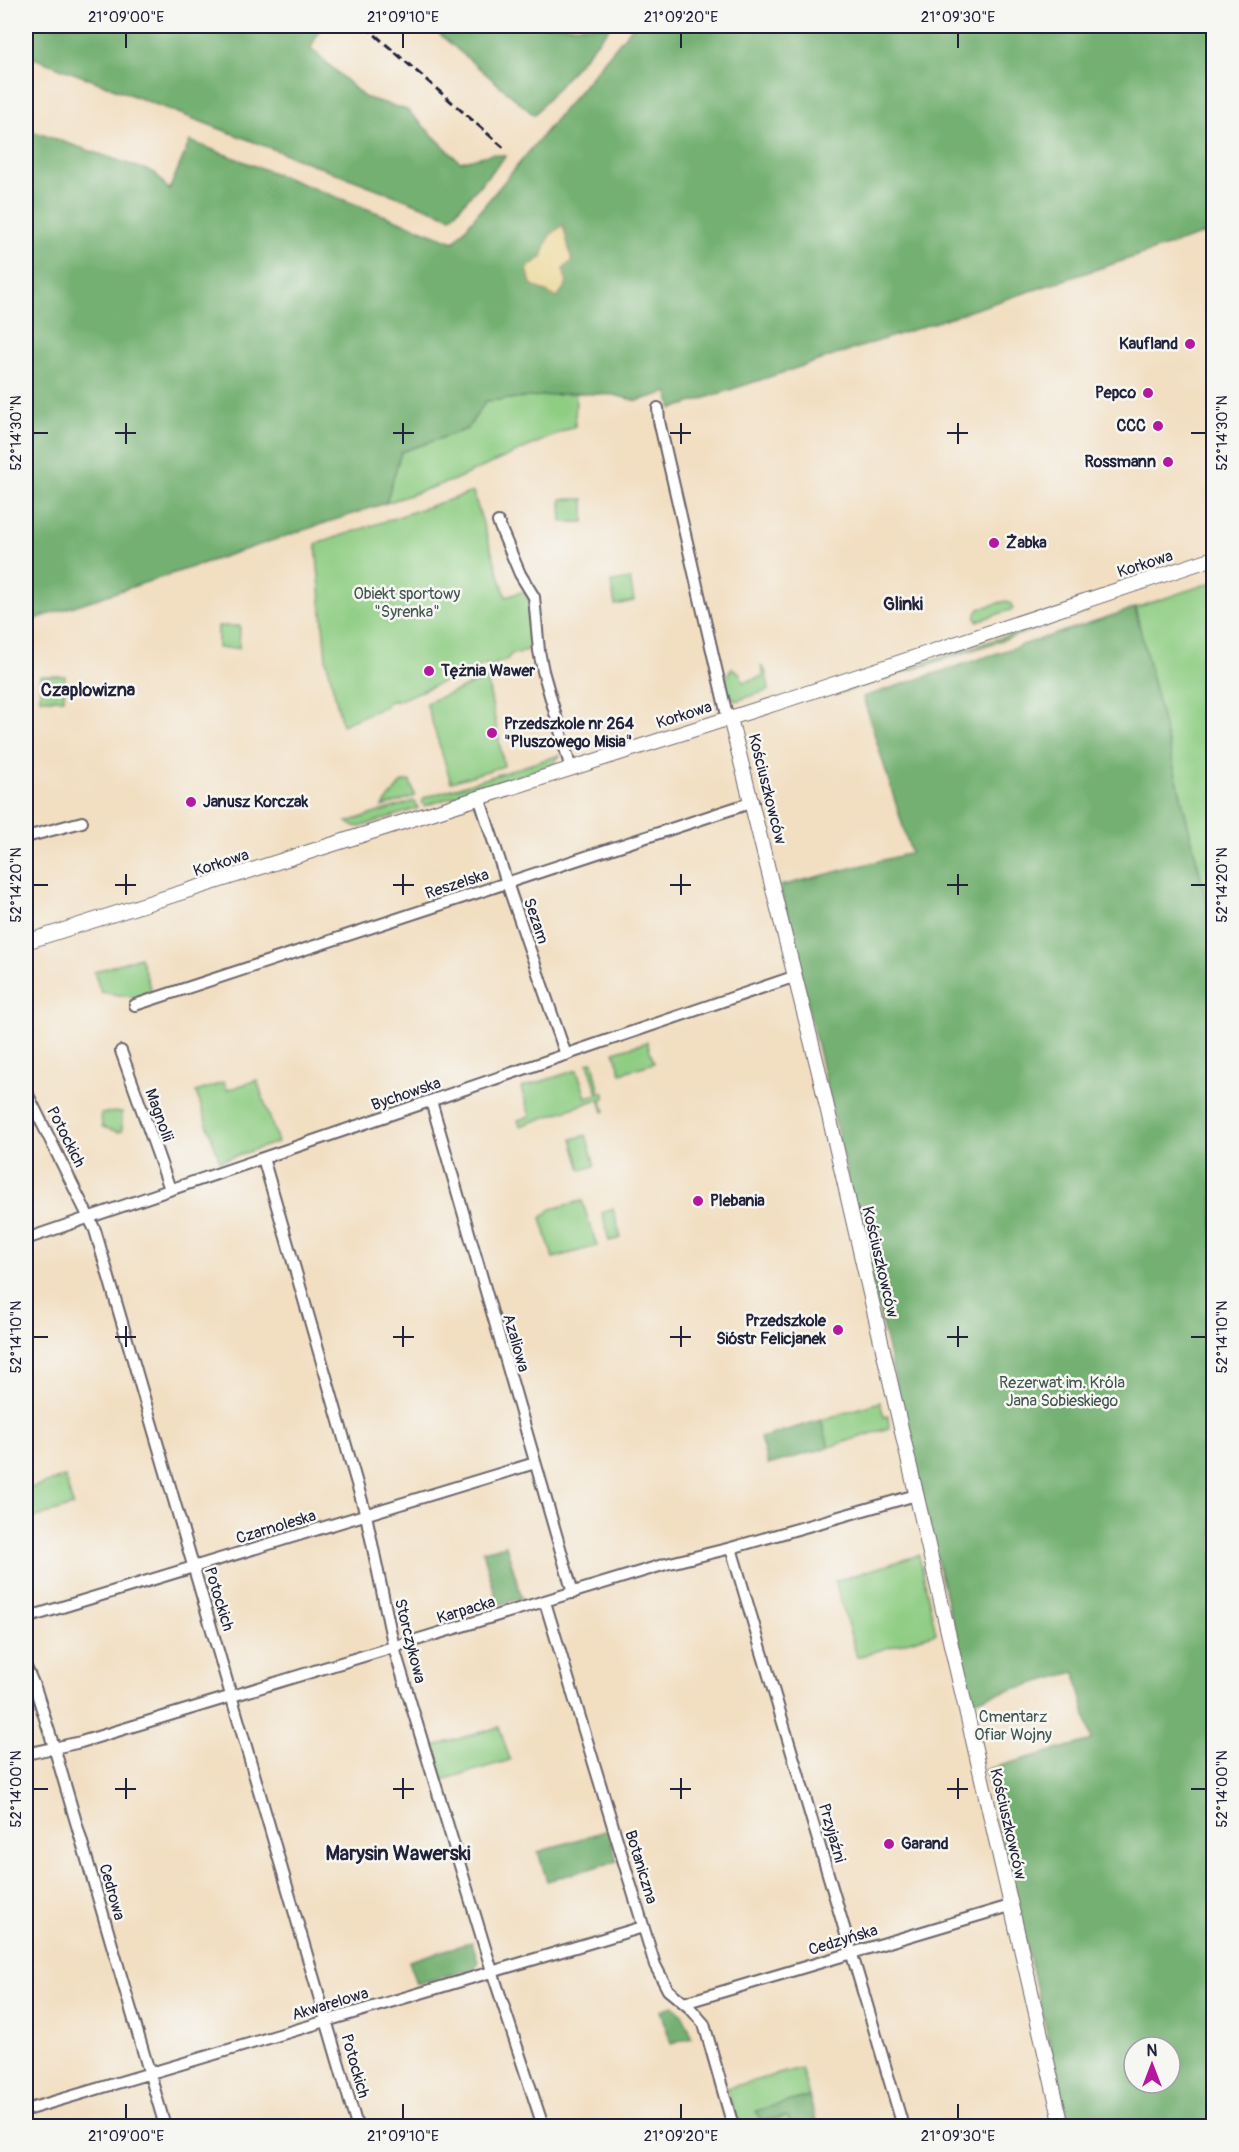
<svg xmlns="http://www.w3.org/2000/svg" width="1239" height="2152" viewBox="0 0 1239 2152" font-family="Pangolin,sans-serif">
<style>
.green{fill:#8fcd83;stroke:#58785f;stroke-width:1.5}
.forest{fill:#73b071;stroke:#4a6956;stroke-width:1.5;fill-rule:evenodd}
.sand{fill:#eeda9e;stroke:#887e6c;stroke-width:1.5}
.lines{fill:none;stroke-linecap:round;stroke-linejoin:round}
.minor-casing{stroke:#6b646a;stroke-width:14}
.tertiary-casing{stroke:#6b646a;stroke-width:16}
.minor{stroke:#fff;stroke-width:10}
.tertiary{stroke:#fff;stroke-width:14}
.rail{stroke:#22223b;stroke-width:3;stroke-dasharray:9 4.5;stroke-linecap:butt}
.ticks{fill:none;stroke:#22223b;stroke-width:2}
.poi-dot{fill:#b5179e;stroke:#f6f6f2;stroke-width:2}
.labels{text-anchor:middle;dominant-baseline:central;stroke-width:5;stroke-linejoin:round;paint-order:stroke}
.poi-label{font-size:16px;font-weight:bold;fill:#22223b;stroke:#f6f6f2;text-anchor:start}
.street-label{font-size:16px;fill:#22223b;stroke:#f6f6f2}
.park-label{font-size:16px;fill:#435551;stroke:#f6f6f2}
.neighbourhood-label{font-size:18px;font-weight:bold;fill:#22223b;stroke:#f6f6f2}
.quarter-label{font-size:20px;font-weight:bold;fill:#22223b;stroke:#f6f6f2}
.neatline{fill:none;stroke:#22223b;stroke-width:2}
.ticks-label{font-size:15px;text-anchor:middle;fill:#22223b}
</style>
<rect width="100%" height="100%" fill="#f6f6f2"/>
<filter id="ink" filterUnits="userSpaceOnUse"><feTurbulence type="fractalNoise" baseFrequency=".0167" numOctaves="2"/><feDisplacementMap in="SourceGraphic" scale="12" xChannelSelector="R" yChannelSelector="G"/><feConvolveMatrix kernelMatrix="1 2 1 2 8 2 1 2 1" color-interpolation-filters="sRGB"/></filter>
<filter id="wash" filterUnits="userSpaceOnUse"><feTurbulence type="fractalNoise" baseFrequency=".008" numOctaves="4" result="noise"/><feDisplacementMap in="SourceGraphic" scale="24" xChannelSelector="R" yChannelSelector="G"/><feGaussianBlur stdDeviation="1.35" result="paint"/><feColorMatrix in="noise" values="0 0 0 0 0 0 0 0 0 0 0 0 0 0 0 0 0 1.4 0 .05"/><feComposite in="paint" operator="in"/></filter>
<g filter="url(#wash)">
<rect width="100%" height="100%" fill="#f2dfc2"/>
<path class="green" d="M576,393L575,426L454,480L386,503L401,452L467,429L486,401Z
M473,492L506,597L524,591L529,603L531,647L519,654L515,653L510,655L508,659L488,667L486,664L395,702L394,700L387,703L386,706L342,725L326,659L316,544Z
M561,499H584V522H562Z
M630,579L634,601L615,605L611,582Z
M1213,582V927L1135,608Z
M1005,601L1010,603L1013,609L977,621C974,616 976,613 979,609Z
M1087,609L1088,612L841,693L840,691Z
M218,626H240L239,648H218Z
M761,666L766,672L769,690L735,701L730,694L727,695L725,679L732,668L740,673L743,682L764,676Z
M40,676H65L64,699H40Z
M487,678L504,766L451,782L426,703Z
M560,755L553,765L424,806L422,801L424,798Z
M410,781L415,796L382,807L402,782Z
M414,801L418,808L360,827L353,826L347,822Z
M140,957L152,993L137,998L101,992L94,972Z
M647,1042L654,1063L621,1073L614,1052Z
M593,1062L600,1093L603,1092L605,1098L601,1099L605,1111L603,1112L599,1099L520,1126L518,1120L530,1116L521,1088L577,1070L586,1097L598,1094L588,1063Z
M257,1080L278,1142L220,1161L196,1092L224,1082L227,1090Z
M122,1112V1131L118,1132L102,1127L101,1113Z
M586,1135L595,1166L581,1170L572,1139Z
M582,1201L597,1246L553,1258L541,1218L551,1209Z
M613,1209L621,1238L609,1241L602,1213Z
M880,1402L884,1417L888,1416L889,1428L829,1447L821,1420Z
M65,1477L73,1506L26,1520V1489Z
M919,1555L936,1633L857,1657L835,1581Z
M499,1727L510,1760L442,1780L431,1747Z
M801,2068L809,2096L756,2111L759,2117L769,2120L788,2116L790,2124L786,2126H738L727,2088Z"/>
<path class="forest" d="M26,26H321L311,48L364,97L407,110L460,162L492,154L506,156L451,217L26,55Z
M430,26H611L534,115Z
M633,26H1213V231L672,409L668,392L637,401L614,395L576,393L486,401L467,429L401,452L386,503L26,622V129L155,173L169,190L190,141L454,242ZM563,226L572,261L562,269L528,268L542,257L549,236Z
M1135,608L1213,927V2126H1069L985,1770L1092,1740L1075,1672L970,1701L780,886L911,853L863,697ZM1134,2047H1170V2083H1134Z
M821,1420L829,1447L768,1465L760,1438Z
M506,1545L522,1598L498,1605L483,1551Z
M608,1830L617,1861L547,1881L538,1852Z
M472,1942L478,1961L475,1968L416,1984L409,1961Z
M673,2006C685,2013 687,2025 691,2038L671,2044L661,2010Z
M809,2096L817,2124L807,2126H786L790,2124L788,2116L763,2120L759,2117L756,2111Z"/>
<path class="sand" d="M563,225L572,261L563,269L567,283L557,298L531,284L527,268L542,257L549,236Z"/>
</g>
<g filter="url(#ink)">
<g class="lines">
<defs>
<path id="minor" d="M658,408L659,421L719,681L726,711L730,718
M498,522L520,574L534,597L539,651L543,671L571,769
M479,797L507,883L566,1055
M26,837L82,822
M135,1005L753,802
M121,1051L170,1189
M26,1091L95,1230L357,2126
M431,1101L573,1593
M263,1158L366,1515L394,1648L492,1971L543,2126
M26,1239L796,976
M731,1548L903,2126
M545,1602L655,1965L668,1990L690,2008L704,2024L733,2126
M26,1618L535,1463
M26,1667L36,1690L54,1747L165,2126
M26,1754L81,1742L666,1564L731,1548L916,1495
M684,2003L1010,1906
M26,2110L643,1927"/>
<path id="tertiary" d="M730,718L818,1068L1062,2126
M26,942L777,703L1214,558"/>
</defs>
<use href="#minor" class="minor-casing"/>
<use href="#tertiary" class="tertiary-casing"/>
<use href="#minor" class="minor"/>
<use href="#tertiary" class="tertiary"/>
<path class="rail" d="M365,26L504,148"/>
</g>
</g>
<path class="ticks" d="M126,33V48M403,33V48M681,33V48M958,33V48M126,423V444M403,423V444M681,423V444M958,423V444M33,433H48M115,433H136M393,433H414M670,433H691M947,433H968M1191,433H1206M126,874V895M403,874V895M681,874V895M958,874V895M33,885H48M115,885H136M393,885H414M670,885H691M947,885H968M1191,885H1206M126,1326V1347M403,1326V1347M681,1326V1347M958,1326V1347M33,1337H48M115,1337H136M393,1337H414M670,1337H691M947,1337H968M1191,1337H1206M126,1778V1799M403,1778V1799M681,1778V1799M958,1778V1799M33,1789H48M115,1789H136M393,1789H414M670,1789H691M947,1789H968M1191,1789H1206M126,2104V2119M403,2104V2119M681,2104V2119M958,2104V2119"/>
<g class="poi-dot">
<circle cx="1190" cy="344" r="6"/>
<circle cx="1148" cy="393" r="6"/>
<circle cx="1158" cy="426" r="6"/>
<circle cx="1168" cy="462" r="6"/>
<circle cx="994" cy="543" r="6"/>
<circle cx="429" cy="671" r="6"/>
<circle cx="492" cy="733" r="6"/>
<circle cx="191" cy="802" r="6"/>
<circle cx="698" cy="1201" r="6"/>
<circle cx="838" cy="1330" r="6"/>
<circle cx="889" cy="1844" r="6"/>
</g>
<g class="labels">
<g class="poi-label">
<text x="1178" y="344" text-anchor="end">Kaufland</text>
<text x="1136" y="393" text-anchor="end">Pepco</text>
<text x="1146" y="426" text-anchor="end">CCC</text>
<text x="1156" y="462" text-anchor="end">Rossmann</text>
<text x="1006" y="543">Żabka</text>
<text x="441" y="671">Tężnia Wawer</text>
<text x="504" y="724">Przedszkole nr 264<tspan x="504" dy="18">"Pluszowego Misia"</tspan></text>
<text x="203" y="802">Janusz Korczak</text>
<text x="710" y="1201">Plebania</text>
<text x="826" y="1321" text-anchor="end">Przedszkole<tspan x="826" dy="18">Sióstr Felicjanek</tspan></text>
<text x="901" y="1844">Garand</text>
</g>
<g class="street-label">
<text transform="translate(1145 564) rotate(-18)">Korkowa</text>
<text transform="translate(684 715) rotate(-18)">Korkowa</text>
<text transform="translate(767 789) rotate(76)">Kościuszkowców</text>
<text transform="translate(221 863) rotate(-18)">Korkowa</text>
<text transform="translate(457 884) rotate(-18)">Reszelska</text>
<text transform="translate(536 921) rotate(71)">Sezam</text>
<text transform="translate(406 1094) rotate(-19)">Bychowska</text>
<text transform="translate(159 1115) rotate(70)">Magnolii</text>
<text transform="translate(66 1137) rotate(63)">Potockich</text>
<text transform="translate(880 1262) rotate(77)">Kościuszkowców</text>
<text transform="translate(516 1343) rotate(74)">Azaliowa</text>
<text transform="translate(276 1527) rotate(-17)">Czarnoleska</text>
<text transform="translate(219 1599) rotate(73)">Potockich</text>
<text transform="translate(466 1610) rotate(-17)">Karpacka</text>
<text transform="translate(410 1641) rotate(76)">Storczykowa</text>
<text transform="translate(1008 1824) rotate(77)">Kościuszkowców</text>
<text transform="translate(832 1833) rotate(74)">Przyjaźni</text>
<text transform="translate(641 1867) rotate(73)">Botaniczna</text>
<text transform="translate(112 1892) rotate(74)">Cedrowa</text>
<text transform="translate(843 1940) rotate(-17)">Cedzyńska</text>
<text transform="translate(330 2004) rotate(-17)">Akwarelowa</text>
<text transform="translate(355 2066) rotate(74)">Potockich</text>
</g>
<g class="park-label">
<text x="407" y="594">Obiekt sportowy<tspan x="407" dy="18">"Syrenka"</tspan></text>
<text x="1062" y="1383">Rezerwat im. Króla<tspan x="1062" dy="18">Jana Sobieskiego</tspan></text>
<text x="1013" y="1717">Cmentarz<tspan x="1013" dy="18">Ofiar Wojny</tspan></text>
</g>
<g class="neighbourhood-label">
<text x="903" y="604">Glinki</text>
<text x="88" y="690">Czaplowizna</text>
</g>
<g class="quarter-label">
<text x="398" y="1853">Marysin Wawerski</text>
</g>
</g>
<rect width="1239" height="2152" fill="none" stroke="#f6f6f2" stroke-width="66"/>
<g transform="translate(1152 2065)"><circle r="28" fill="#f6f6f2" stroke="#a1a1a9" stroke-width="1.5"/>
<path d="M0-4.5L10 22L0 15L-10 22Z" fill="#b5179e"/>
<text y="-9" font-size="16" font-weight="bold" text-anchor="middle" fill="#22223b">N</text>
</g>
<rect x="33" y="33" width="1173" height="2086" class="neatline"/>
<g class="ticks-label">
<text x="126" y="22">21°09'00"E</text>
<text x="403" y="22">21°09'10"E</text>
<text x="681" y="22">21°09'20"E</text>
<text x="958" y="22">21°09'30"E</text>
<text transform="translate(16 433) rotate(-90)" y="5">52°14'30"N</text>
<text transform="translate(1222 433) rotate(-90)" y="5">52°14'30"N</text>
<text transform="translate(16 885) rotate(-90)" y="5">52°14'20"N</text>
<text transform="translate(1222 885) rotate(-90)" y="5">52°14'20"N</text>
<text transform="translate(16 1337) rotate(-90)" y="5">52°14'10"N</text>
<text transform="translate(1222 1337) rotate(-90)" y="5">52°14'10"N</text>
<text transform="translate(16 1789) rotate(-90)" y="5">52°14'00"N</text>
<text transform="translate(1222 1789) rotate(-90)" y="5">52°14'00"N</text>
<text x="126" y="2141">21°09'00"E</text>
<text x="403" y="2141">21°09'10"E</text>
<text x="681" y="2141">21°09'20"E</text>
<text x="958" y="2141">21°09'30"E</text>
</g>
</svg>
